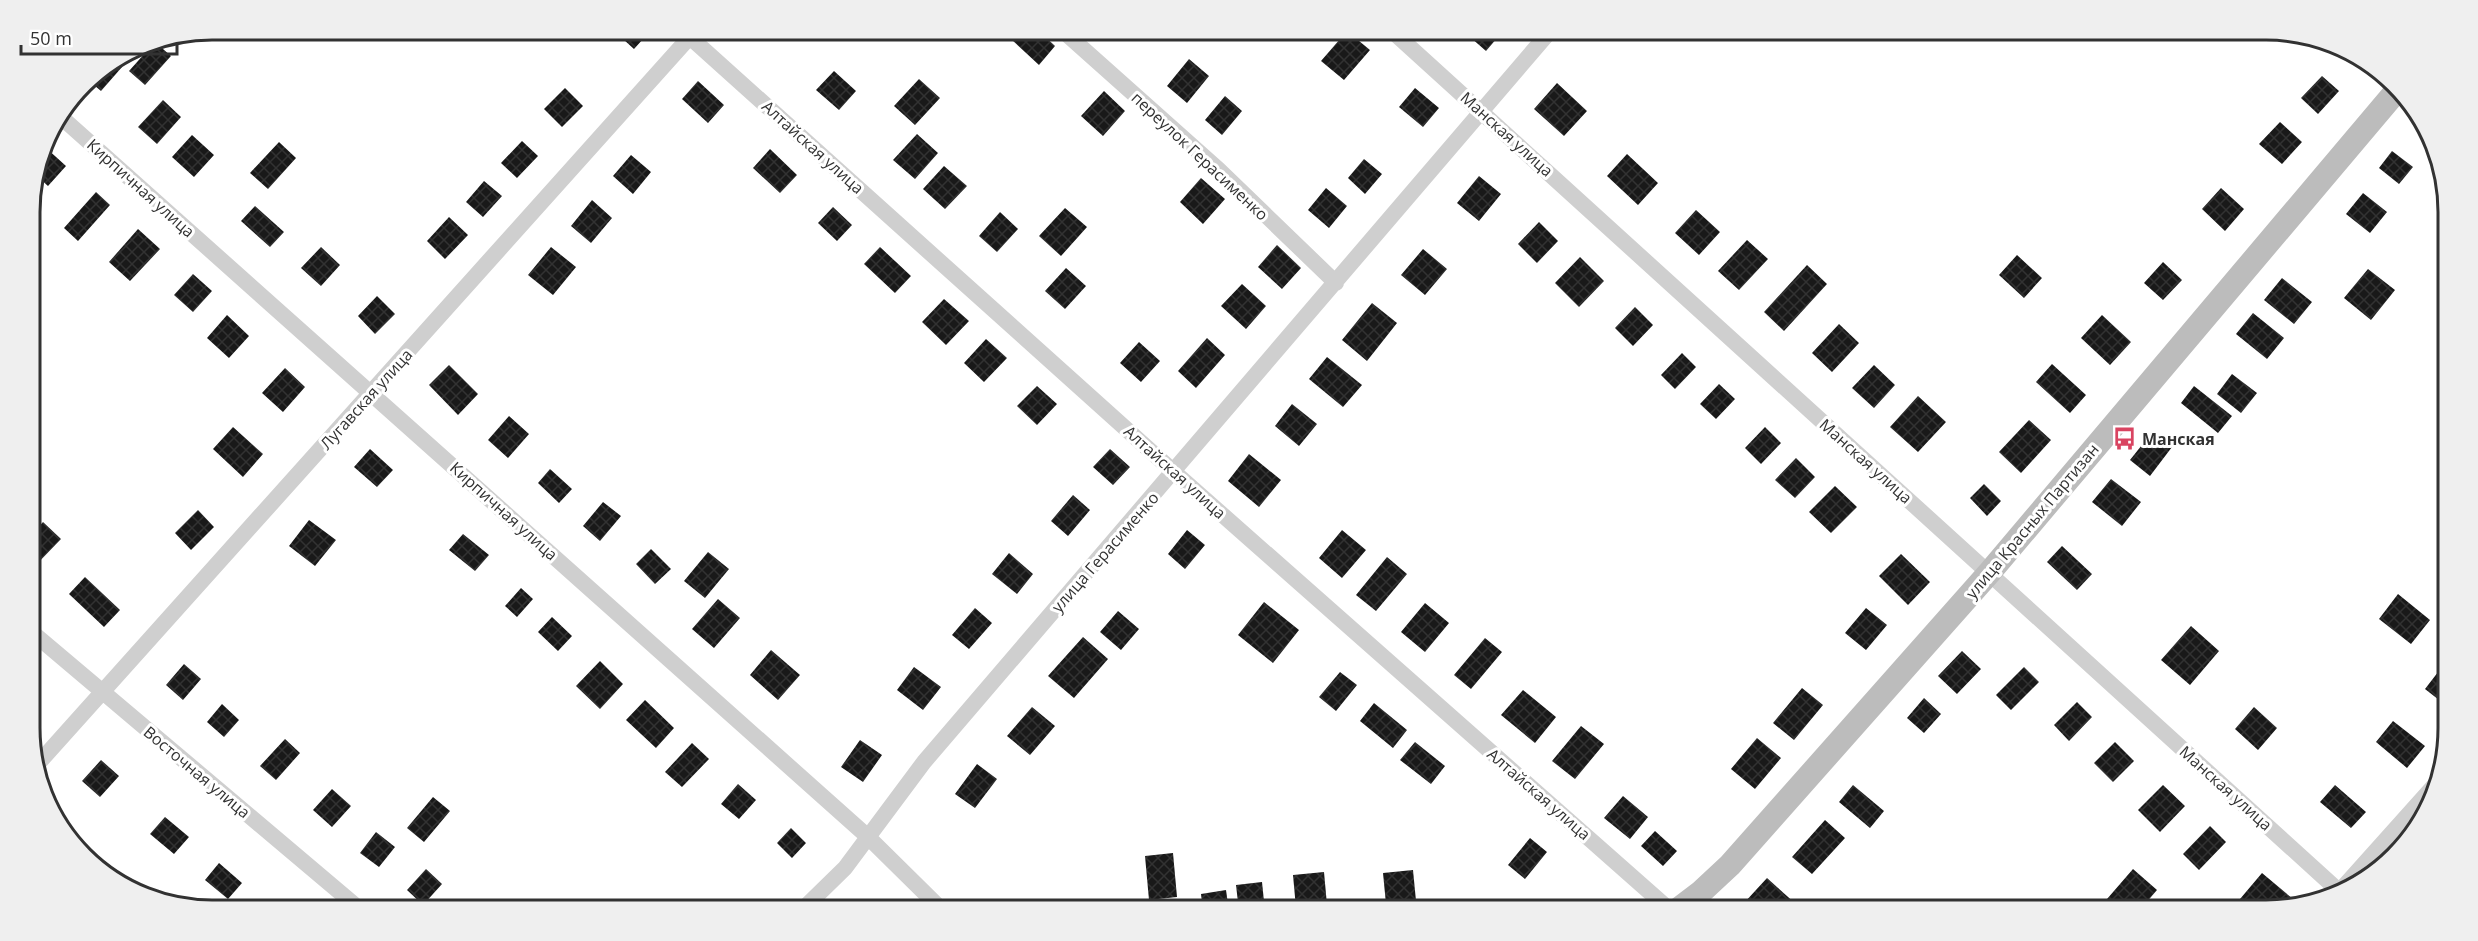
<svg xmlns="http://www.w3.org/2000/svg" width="2478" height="941" viewBox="0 0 2478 941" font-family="'Open Sans',sans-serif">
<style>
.building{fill:url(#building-cross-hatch)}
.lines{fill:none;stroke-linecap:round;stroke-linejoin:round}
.minor{stroke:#cfcfcf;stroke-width:16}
.secondary{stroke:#bcbcbc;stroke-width:24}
.labels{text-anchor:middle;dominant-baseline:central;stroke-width:6;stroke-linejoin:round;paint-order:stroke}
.street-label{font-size:16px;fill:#323232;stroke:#fff}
.poi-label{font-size:16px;font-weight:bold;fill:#323232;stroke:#fff;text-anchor:start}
.rim{fill:none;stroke:#323232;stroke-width:3}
</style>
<defs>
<pattern id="building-cross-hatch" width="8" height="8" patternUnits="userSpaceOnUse" patternTransform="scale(1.5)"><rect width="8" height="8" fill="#191919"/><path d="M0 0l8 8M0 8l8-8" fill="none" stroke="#323232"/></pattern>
</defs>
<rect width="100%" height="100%" fill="#fff"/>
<path class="building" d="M613,30H635L644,38L634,49Z
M1020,30H1038L1055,46L1039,65L1012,40Z
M1462,30H1504L1486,51Z
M1640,30H1657L1650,38Z
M1347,31L1370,50L1344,80L1321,61Z
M155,42L171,56L145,85L129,71Z
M1189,59L1209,76L1187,103L1167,86Z
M115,61L122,67L101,91L88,80Z
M834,71L856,91L839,110L816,90Z
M2322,76L2339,91L2318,114L2301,98Z
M919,79L940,98L915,125L894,106Z
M698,81L724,105L708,123L682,99Z
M1557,83L1587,111L1564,136L1534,109Z
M565,88L583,106L562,127L544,109Z
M1415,88L1439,108L1423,127L1399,107Z
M1104,91L1125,111L1103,136L1081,116Z
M1225,96L1242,111L1222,135L1205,120Z
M163,100L181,117L157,144L138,127Z
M2280,122L2302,142L2282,164L2259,144Z
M917,134L938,153L915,179L893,160Z
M192,135L214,155L194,177L172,157Z
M522,141L538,156L517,178L501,163Z
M279,142L296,158L268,189L250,173Z
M45,147L66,166L48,186L37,176Z
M770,149L797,175L780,193L753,168Z
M2392,151L2413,167L2399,184L2379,168Z
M1627,154L1658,183L1638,205L1607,176Z
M631,155L651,172L633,194L613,176Z
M1364,159L1382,174L1365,194L1348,178Z
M944,166L967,186L945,209L923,189Z
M1479,176L1501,194L1479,221L1457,203Z
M1201,178L1225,199L1203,224L1180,202Z
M484,181L502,196L483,217L466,202Z
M1326,188L1347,206L1329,228L1308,210Z
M2221,188L2244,209L2225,231L2202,209Z
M96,192L110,205L78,241L64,228Z
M2363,193L2387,212L2370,233L2346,214Z
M592,200L612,218L591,243L571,226Z
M255,206L284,232L270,247L241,221Z
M833,207L852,225L837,241L818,223Z
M1065,208L1087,227L1061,256L1039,236Z
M1696,210L1720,232L1699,255L1675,233Z
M1000,212L1018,229L997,252L979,236Z
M449,217L468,235L445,259L427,241Z
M1539,222L1558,241L1537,263L1518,244Z
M138,229L160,249L130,281L109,262Z
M1747,240L1768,259L1739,290L1718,271Z
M1277,245L1301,268L1282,289L1258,267Z
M321,247L340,265L321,286L301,268Z
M551,247L576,267L553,295L528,275Z
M880,247L911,276L895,293L864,264Z
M1423,249L1447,269L1425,295L1401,275Z
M2017,255L2042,278L2024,298L1999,275Z
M1580,257L1604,281L1579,307L1555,283Z
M2163,262L2182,280L2163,300L2144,283Z
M1807,265L1827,284L1784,331L1764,312Z
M1066,268L1086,286L1065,309L1045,291Z
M2368,269L2395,290L2371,320L2344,298Z
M193,274L212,291L193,312L174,295Z
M2282,278L2312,302L2294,324L2264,300Z
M1242,284L1266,306L1246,329L1221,306Z
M377,296L395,314L375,334L358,316Z
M944,299L969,321L946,345L922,322Z
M1372,303L1397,323L1367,361L1342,340Z
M1635,307L1653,325L1633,346L1615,328Z
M2253,313L2284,338L2267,359L2236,334Z
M227,315L249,336L229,358L207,338Z
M2102,315L2131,342L2110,365L2081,338Z
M1839,324L1859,343L1832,372L1812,353Z
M1207,338L1225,355L1196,388L1178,371Z
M986,339L1007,358L984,382L964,363Z
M1139,342L1160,361L1141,382L1120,363Z
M1682,353L1696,367L1675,389L1661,375Z
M1327,357L1362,385L1343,407L1309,379Z
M2052,364L2086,395L2070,413L2036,382Z
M449,365L478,394L458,415L429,385Z
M1874,365L1895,385L1874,408L1852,388Z
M285,368L305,387L283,412L262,393Z
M2232,374L2257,393L2241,413L2217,394Z
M1719,384L1735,399L1716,419L1700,404Z
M1037,386L1057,404L1037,425L1017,406Z
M2194,386L2232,416L2218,433L2181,403Z
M1918,396L1946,422L1918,452L1890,427Z
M1292,404L1317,424L1299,446L1275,426Z
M509,416L529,434L508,458L488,440Z
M2029,420L2051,440L2021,473L1999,452Z
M233,427L263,454L243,477L213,449Z
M1765,427L1781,443L1761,464L1745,448Z
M2153,431L2172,447L2150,476L2130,460Z
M370,449L393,470L377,487L354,467Z
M1110,449L1130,467L1113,485L1093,467Z
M1249,454L1281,480L1259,507L1228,481Z
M1796,458L1815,477L1795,498L1775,480Z
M550,469L572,489L559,503L538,483Z
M2111,479L2141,502L2122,526L2092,502Z
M1984,484L2001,501L1987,516L1970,498Z
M1835,486L1857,507L1831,533L1809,512Z
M1073,495L1090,510L1068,536L1051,521Z
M603,502L621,516L600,541L583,526Z
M198,510L214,527L191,550L175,533Z
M309,520L336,540L315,566L289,546Z
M43,522L61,539L34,567L32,534Z
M1187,530L1205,545L1185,569L1168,554Z
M1342,530L1366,550L1342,578L1319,558Z
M463,534L489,555L475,571L449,550Z
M2062,546L2092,574L2077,590L2047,562Z
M651,549L671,569L655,584L636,564Z
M708,552L729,569L705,598L684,581Z
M1009,553L1033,574L1017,594L992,574Z
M1901,554L1930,582L1908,605L1879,576Z
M1387,557L1407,574L1376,611L1356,595Z
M85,577L120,610L104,627L69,594Z
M521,588L533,599L517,617L505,606Z
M2398,594L2430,620L2411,644L2379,619Z
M718,599L740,618L714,648L692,629Z
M1264,602L1299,630L1273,663L1238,635Z
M1425,603L1449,623L1425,652L1401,632Z
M975,608L992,623L969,649L952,635Z
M1866,608L1887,625L1866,650L1845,633Z
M1118,611L1139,629L1121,650L1100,632Z
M552,617L572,636L558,651L538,632Z
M2191,626L2219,651L2190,685L2161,660Z
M1083,637L1108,659L1074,698L1048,676Z
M1485,638L1502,652L1471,689L1454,675Z
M771,650L800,675L778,700L750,675Z
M1962,651L1981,669L1957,694L1938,676Z
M600,661L623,684L600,709L576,686Z
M2445,663L2448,665V707L2425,689Z
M184,664L201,679L183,700L166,685Z
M914,667L941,687L923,710L897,690Z
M2024,667L2039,682L2011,710L1996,695Z
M1340,672L1357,685L1336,711L1319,697Z
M1802,688L1823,705L1794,740L1773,723Z
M1523,690L1556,717L1535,743L1501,715Z
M1924,698L1941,714L1924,733L1907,718Z
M645,700L674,728L656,748L626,720Z
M2077,702L2092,717L2069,741L2054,725Z
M1374,703L1407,730L1393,748L1360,721Z
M222,704L239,720L224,737L207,722Z
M1032,707L1055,726L1030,755L1007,736Z
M2254,707L2277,728L2258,750L2235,729Z
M2393,721L2425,746L2407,768L2376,742Z
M1581,726L1604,744L1575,779L1552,761Z
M1757,738L1781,758L1755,789L1731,769Z
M285,739L300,753L276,780L260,766Z
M860,740L882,755L863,782L841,767Z
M1415,742L1445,766L1431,784L1400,760Z
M2115,742L2134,761L2113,782L2094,763Z
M692,743L709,759L682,787L665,772Z
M101,760L119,776L100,797L82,781Z
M977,764L997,779L975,808L955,794Z
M738,784L756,800L739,819L721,804Z
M1853,785L1884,811L1870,828L1839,802Z
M2163,785L2185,806L2160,832L2138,810Z
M2335,785L2366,812L2351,828L2320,802Z
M332,789L351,806L332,827L313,810Z
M1623,796L1648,817L1630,839L1604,818Z
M433,797L450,811L424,842L407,828Z
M165,817L189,837L174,854L150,834Z
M1825,820L1845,838L1812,874L1792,857Z
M2210,826L2226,842L2199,870L2183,854Z
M791,828L806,843L792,858L777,843Z
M1655,831L1677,851L1663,866L1641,846Z
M376,832L395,847L379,867L360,853Z
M1530,838L1547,852L1525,879L1508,865Z
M1173,853L1177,897L1149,900L1145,856Z
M219,863L242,883L228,899L205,880Z
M426,869L442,884L423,905L407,890Z
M2133,869L2157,890L2139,911H2121L2107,899Z
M1413,870L1416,901L1386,904L1383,873Z
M1324,872L1327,905L1296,908L1293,875Z
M2262,873L2293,899L2284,909L2253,911L2240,899Z
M1767,878L1797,905L1792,911H1752L1744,903Z
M1262,882L1265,911H1239L1236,885Z
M1226,890L1229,911H1203L1201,894Z
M1023,901L1035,911H1015Z
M1130,903L1131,911H1108V905Z
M452,905L460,911H447Z"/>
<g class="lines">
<path class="minor" d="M682,30L1174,472L1671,911
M1062,30L1219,170L1336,283
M1391,30L2341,893
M61,117L867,836L943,911
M33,633L362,911
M35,767L696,30
M2337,894L2440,779
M801,911L845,868L924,762L1551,30"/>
<path class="secondary" d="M1676,911L1701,892L1730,865L1989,573L2398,89"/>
</g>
<defs>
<symbol id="bus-bare" viewBox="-9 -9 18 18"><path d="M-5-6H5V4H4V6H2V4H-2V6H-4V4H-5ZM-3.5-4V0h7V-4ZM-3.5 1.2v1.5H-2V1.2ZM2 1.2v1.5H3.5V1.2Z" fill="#d94461" stroke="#fff" stroke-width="2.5" paint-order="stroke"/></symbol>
</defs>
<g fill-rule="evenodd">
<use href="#bus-bare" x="2108" y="422" width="33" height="33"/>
</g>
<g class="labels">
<g class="street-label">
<text transform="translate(1507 134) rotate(42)">Манская улица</text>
<text transform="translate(813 147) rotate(42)">Алтайская улица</text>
<text transform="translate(1200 156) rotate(43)">переулок Герасименко</text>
<text transform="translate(141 188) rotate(42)">Кирпичная улица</text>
<text transform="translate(366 399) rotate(-48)">Лугавская улица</text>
<text transform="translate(1866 461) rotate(42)">Манская улица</text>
<text transform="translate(1175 472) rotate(42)">Алтайская улица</text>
<text transform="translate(504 511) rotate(42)">Кирпичная улица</text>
<text transform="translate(2032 521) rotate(-50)">улица Красных Партизан</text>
<text transform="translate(1105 552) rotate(-49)">улица Герасименко</text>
<text transform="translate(197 772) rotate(40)">Восточная улица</text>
<text transform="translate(2226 788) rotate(42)">Манская улица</text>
<text transform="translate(1539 794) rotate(41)">Алтайская улица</text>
</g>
<g class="poi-label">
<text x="2142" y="439">Манская</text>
</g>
</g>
<path d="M0 0H2478V941H0ZM212 40H2266A172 172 0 0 1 2438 212V728A172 172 0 0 1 2266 900H212A172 172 0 0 1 40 728V212A172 172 0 0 1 212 40Z" fill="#efefef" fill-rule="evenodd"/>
<path class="rim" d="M212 40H2266A172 172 0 0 1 2438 212V728A172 172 0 0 1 2266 900H212A172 172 0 0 1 40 728V212A172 172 0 0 1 212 40Z"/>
<path d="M21 45v9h156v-9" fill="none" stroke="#323232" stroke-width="3"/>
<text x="30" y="45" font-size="18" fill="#323232" stroke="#ffffff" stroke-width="4.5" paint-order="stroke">50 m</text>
</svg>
